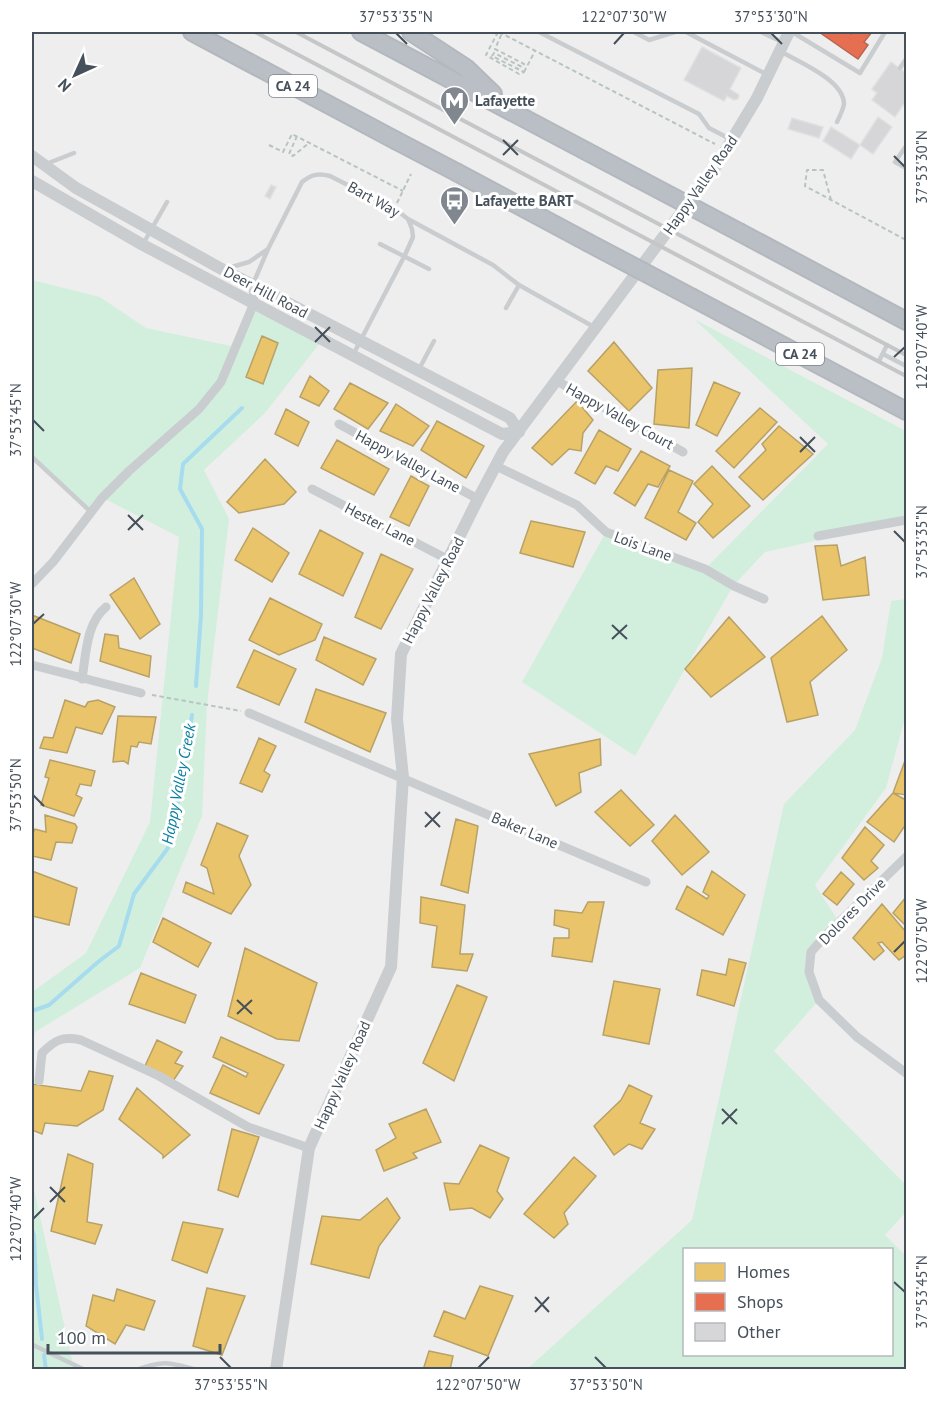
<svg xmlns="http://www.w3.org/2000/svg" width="938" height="1401" viewBox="0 0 938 1401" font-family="'PT Sans',sans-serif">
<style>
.green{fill:#d2efde;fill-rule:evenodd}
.homes{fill:#e9c46a;stroke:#b8a166;stroke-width:1.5}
.shops{fill:#e76f51;stroke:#b66654;stroke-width:1.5}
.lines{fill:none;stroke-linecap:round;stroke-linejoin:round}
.stream{stroke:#a6dcee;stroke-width:4}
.building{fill:#d6d6d9;stroke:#e0e0e1;stroke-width:1.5}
.motorway-casing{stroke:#b3b8be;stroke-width:20}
.path{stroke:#b7c4c0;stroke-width:2;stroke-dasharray:4.5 3;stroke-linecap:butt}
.service{stroke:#cacdcf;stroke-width:4.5}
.minor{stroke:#cacdcf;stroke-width:9}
.tertiary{stroke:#cacdcf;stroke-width:12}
.motorway{stroke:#babfc5;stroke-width:16}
.rail{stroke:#c4c6c8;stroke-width:4}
.motorway-bridge-casing{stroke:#b3b8be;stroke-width:20;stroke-linecap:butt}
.motorway-bridge{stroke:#babfc5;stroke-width:16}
.ticks{fill:none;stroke:#45505b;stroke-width:2}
.labels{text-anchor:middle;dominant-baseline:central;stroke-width:6;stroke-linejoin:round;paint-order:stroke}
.shield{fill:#fff;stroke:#7d848c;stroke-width:1.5}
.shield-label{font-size:14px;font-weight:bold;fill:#45505b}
.poi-label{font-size:15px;font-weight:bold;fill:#45505b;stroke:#fff;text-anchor:start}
.street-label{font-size:15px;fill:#45505b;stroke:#fff}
.water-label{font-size:16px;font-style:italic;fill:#087fa3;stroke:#fff}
.neatline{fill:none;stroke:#45505b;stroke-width:2}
.ticks-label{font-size:15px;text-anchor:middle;fill:#45505b}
</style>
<rect width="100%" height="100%" fill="#efeeee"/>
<path class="green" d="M32,280L100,297L146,328L236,347L254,303L323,339L265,413L204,470L229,519L207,705L202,816L140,968L35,1032L32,1046V992L86,953L150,822L179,537L103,498L91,512L32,457Z
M694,319L906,431V521L765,552L733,586L635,756L522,682L606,532L705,569L828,444Z
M906,599V714L886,788L815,885L839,922L811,952L809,972L819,1000L774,1051L906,1185V1212L885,1235L906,1256V1369L526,1370L692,1220L784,804L855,730L882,658L891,601ZM684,1250H892V1354H684Z
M32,1180L74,1369H32Z"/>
<path class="homes" d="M262,336L278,343L263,384L246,377Z
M614,342L652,388L629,411L588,371Z
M692,368L689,428L654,424L658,370Z
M310,376L329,391L319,406L300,397Z
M714,382L740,393L717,436L696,425Z
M350,383L388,403L368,429L334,409Z
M577,401L593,420L583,433L581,451L569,449L552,465L532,448Z
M396,404L429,426L413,446L380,431Z
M760,408L777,422L734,468L716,451Z
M286,409L309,422L298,446L275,434Z
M437,421L484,446L466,478L421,450Z
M779,426L813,454L763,500L739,477L766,450L762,444Z
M599,430L631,449L618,471L606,466L595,484L575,473Z
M337,440L389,469L374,495L321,468Z
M641,451L670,466L658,487L648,484L635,506L614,493Z
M265,459L296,492L284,504L239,513L227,502Z
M712,466L750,506L713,538L698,522L713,504L694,484Z
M669,470L693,481L678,512L696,523L686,540L645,518Z
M411,476L429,486L409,526L390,517Z
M531,521L585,532L573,567L520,553Z
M253,528L289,553L272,582L235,560Z
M320,530L363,553L343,596L299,574Z
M837,545L841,566L865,557L869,595L823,600L815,546Z
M381,554L413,569L381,629L355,617Z
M134,578L160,624L140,639L110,595Z
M270,598L322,624L315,640L279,655L249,640Z
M32,615L80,634L71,663L32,648Z
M822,616L847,650L810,682L818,715L787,722L771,658Z
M729,617L765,657L711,697L685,669Z
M105,634L118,636L119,648L151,656L149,677L100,661Z
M324,637L376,659L363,685L316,660Z
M254,650L296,669L279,705L237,687Z
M316,689L386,713L370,752L305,722Z
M65,700L85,707L88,702L98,700L115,707L102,734L76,727L67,753L40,748L44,737L53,738Z
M118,716L156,717L151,744L139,742L137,747L131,746L128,764L124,761L113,762Z
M259,738L276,746L264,771L270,775L262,792L240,783Z
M600,739L601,765L579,773L581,792L556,806L529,754Z
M906,758V795L893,793Z
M50,760L95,771L91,786L80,784L76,795L82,798L74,816L41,805L49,778L45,777Z
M621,790L654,825L630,846L595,812Z
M893,793L906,800V824L894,842L867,822Z
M45,815L75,824L77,827L72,843L56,842L51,860L32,856V834L35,829L46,832Z
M675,815L709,852L682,875L652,841Z
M456,819L478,826L468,893L441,885Z
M217,823L248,836L239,856L251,885L231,914L183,892L186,882L214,894L207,868L201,865Z
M865,827L884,845L871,861L878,868L864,880L842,858Z
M32,871L77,888L69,925L32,916Z
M712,871L745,895L723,935L676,909L687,886L707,899L709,896L703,892Z
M841,872L854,884L837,905L823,894Z
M421,897L465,905L460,954H473L467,971L432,967L437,926L420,923Z
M906,897V926L893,913Z
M588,902H604L592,962L552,956L554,938H569V929L554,925L555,910L582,913Z
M882,904L906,932V955L899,960L882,942L878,943L884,951L874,960L853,938Z
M163,918L211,943L198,967L153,942Z
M245,948L317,983L299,1041L277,1039L228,1016Z
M729,959L746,963L734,1006L697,995L702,970L726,975Z
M141,973L196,995L185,1023L129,1004Z
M614,981L660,989L649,1044L603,1035Z
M457,985L487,997L454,1081L423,1063Z
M221,1037L284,1065L259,1114L210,1093L223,1065L246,1077L248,1073L213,1057Z
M157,1040L182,1052L175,1063L183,1066L173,1081L145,1066Z
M89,1071L113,1076L103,1110L77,1126L45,1123L42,1134L32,1130V1084L81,1091Z
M629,1085L652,1096L640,1123L655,1129L642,1149L629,1144L614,1155L594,1126L621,1100Z
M137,1088L190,1135L163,1158V1155L119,1119Z
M426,1109L441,1142L413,1153L417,1158L384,1171L376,1150L396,1138L389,1124Z
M232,1129L259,1137L238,1197L218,1190Z
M480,1145L509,1158L497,1191L503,1199L490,1218L472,1208L450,1210L444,1183L459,1184Z
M68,1154L93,1164L87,1222L102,1225L95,1244L51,1231Z
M574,1157L596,1176L564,1213L568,1224L554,1238L524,1214Z
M387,1198L400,1218L379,1246L369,1278L311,1264L322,1216L360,1220Z
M183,1222L223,1229L207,1273L172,1260Z
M480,1286L513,1296L488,1356L434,1336L444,1311L465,1319Z
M207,1288L245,1296L222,1355L193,1346Z
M117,1289L155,1301L144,1330L126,1325L115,1344L86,1326L93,1295L114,1301Z
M429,1351L453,1356L450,1370H423Z"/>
<path class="shops" d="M819,32H848L851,34L853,32H872L864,42L868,45L858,59Z"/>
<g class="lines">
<path class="stream" d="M196,686L201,615L202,529L180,489L183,464L242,408
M32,1011L49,1005L98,962L119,946L134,894L168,848L175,820L192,715
M32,1230L34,1235L36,1285L42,1339
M44,1355L46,1370"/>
</g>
<path class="building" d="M702,47L741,68L730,89L739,95L738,99L734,100L727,96L724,101L684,80Z
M891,62L906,73V101L895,117L872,100L877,93L872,89Z
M878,117L892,127L873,154L860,145Z
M792,118L823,127L819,138L788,129Z
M831,127L860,145L851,159L823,141Z
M271,185L276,187L270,199L265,196Z"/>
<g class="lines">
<defs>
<path id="motorway" d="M192,32L395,140
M361,32L635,177
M411,32L466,68L493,94
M458,173L587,242
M741,233L906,321
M693,298L906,411"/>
</defs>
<use href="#motorway" class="motorway-casing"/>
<path class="path" d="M498,32L486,55L519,74L524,72L492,56L494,53L522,67L524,64L495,49L502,33
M499,32L715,144
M524,72L535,51
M297,136L289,154L293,156L309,143
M269,145L283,152L292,134L403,191
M831,200L823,170H807L805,186L906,240
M397,203L411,174
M152,695L241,711"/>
<path class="service" d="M539,32L699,114L709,128L730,139
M634,32L649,40L675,32
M686,32L766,74
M761,32L782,42
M792,32L860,73L885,32
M780,51C799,62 844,80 844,104C843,110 840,116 837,122
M900,68L906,59
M906,146L895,162L906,168
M46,164L74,153
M408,219L493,265L519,285L594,327
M143,244L167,202
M380,244L429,269
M228,268L249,262L268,249
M253,284L268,249L302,182C312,174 319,173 330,176L395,209L408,219L412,229L413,237L405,255L353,355
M506,308L519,285
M883,354L906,366
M879,361L887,345
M418,371L434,341
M32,457L91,512
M33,1345L85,1370
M136,1370C163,1360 169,1362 197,1370"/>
<path class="minor" d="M557,381L683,452
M339,424L478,499
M496,466L577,505L606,532L705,569L734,586L764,599
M312,489L449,560
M818,536L906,520
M32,584L53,562L102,498L129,471L199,409L221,382L254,303L253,285
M32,665L141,693
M82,679C86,655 86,623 106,607
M249,713L646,882
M906,857L826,935L811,952L809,972L819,1000L857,1037L906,1073
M39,1081L42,1053C55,1040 62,1036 81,1040L159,1076L248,1127L309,1148"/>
<path class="tertiary" d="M32,156L76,188L218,267L510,418L519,432
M32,181L143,245L502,434L519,432
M276,1370L309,1148L391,967L403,777L397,719L401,654L478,499L503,452L716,166L757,98L789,32"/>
<use href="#motorway" class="motorway"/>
<path class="rail" d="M255,32L906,376
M296,32L906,355"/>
<defs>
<path id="motorway-bridge" d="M395,140L458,173
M635,177L741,233
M587,242L693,298"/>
</defs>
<use href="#motorway-bridge" class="motorway-bridge-casing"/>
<use href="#motorway-bridge" class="motorway-bridge"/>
</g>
<path class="ticks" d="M396,33L407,44M771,33L782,44M614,44L624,33M503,140L518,155M503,155L518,140M894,156L905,167M315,327L330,342M315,342L330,327M894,357L905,347M33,420L44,431M800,437L815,452M800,452L815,437M128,515L143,530M128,530L143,515M894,531L905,542M33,624L44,614M612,625L627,639M612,639L627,625M33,795L44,806M425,812L440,827M425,827L440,812M894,952L905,941M237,1000L252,1014M237,1014L252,1000M722,1109L737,1124M722,1124L737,1109M50,1187L65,1202M50,1202L65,1187M33,1219L44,1208M894,1282L905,1292M535,1297L549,1312M535,1312L549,1297M220,1357L231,1368M595,1357L606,1368M478,1368L489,1357"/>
<defs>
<symbol id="metro-pin" viewBox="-11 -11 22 30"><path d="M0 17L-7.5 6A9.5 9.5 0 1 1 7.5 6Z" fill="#80878e" stroke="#fff"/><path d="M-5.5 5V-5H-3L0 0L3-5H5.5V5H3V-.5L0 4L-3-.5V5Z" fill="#fff"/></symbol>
<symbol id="bus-pin" viewBox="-11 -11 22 30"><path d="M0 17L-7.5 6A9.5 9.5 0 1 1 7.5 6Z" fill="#80878e" stroke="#fff"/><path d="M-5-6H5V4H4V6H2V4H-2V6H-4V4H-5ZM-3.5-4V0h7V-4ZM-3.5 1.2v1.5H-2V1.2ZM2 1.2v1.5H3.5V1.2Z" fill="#fff"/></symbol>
</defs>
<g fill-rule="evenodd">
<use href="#metro-pin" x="438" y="84" width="33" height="45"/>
<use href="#bus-pin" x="438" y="184" width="33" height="45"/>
</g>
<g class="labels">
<g class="shield">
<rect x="269" y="75" width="48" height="22" rx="4.5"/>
<rect x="776" y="343" width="48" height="22" rx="4.5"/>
</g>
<g class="shield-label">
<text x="293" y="86">CA 24</text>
<text x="800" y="354">CA 24</text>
</g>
<g class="poi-label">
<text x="475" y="100">Lafayette</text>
<text x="475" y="200">Lafayette BART</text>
</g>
<g class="street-label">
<text transform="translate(700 185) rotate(-55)">Happy Valley Road</text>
<text transform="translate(374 199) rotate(29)">Bart Way</text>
<text transform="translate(266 292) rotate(28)">Deer Hill Road</text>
<text transform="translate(620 416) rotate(29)">Happy Valley Court</text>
<text transform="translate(408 461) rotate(28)">Happy Valley Lane</text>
<text transform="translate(380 524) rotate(27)">Hester Lane</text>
<text transform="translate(643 546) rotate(20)">Lois Lane</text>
<text transform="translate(433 590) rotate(-63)">Happy Valley Road</text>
<text transform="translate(525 830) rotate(23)">Baker Lane</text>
<text transform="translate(852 911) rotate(-45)">Dolores Drive</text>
<text transform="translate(342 1075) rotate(-66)">Happy Valley Road</text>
</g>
<g class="water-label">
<text transform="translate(178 784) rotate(-79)">Happy Valley Creek</text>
</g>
</g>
<rect width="938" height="1401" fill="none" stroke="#ffffff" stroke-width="66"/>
<rect x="683" y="1248" width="210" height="108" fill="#ffffff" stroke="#b5b9bd" stroke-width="1.5"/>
<rect x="695" y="1263" width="30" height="18" fill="#e9c46a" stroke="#b5b9bd" stroke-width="1.5"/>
<text x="737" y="1278" font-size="18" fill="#45505b">Homes</text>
<rect x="695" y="1293" width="30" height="18" fill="#e76f51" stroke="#b5b9bd" stroke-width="1.5"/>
<text x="737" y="1308" font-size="18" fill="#45505b">Shops</text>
<rect x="695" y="1323" width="30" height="18" fill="#d6d6d9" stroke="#b5b9bd" stroke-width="1.5"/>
<text x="737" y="1338" font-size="18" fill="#45505b">Other</text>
<g transform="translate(75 75) rotate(225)" stroke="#ffffff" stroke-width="4.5" paint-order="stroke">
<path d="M0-4.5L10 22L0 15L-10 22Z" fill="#45505b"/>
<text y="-9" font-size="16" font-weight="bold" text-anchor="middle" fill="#45505b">N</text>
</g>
<path d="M48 1344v9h172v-9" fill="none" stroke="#45505b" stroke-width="3"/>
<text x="57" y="1344" font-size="18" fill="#45505b" stroke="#ffffff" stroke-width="4.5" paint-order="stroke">100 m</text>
<rect x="33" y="33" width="872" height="1335" class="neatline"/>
<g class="ticks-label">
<text x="396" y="22">37°53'35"N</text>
<text x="624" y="22">122°07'30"W</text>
<text x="771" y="22">37°53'30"N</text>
<text transform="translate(922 167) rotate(-90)" y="5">37°53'30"N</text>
<text transform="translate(922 347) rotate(-90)" y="5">122°07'40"W</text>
<text transform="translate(16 420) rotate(-90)" y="5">37°53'45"N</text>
<text transform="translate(922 542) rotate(-90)" y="5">37°53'35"N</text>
<text transform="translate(16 624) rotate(-90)" y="5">122°07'30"W</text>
<text transform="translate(16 795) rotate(-90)" y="5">37°53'50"N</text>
<text transform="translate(922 941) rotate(-90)" y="5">122°07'50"W</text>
<text transform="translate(16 1219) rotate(-90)" y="5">122°07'40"W</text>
<text transform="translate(922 1292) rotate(-90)" y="5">37°53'45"N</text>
<text x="231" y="1390">37°53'55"N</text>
<text x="478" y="1390">122°07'50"W</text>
<text x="606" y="1390">37°53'50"N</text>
</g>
</svg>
